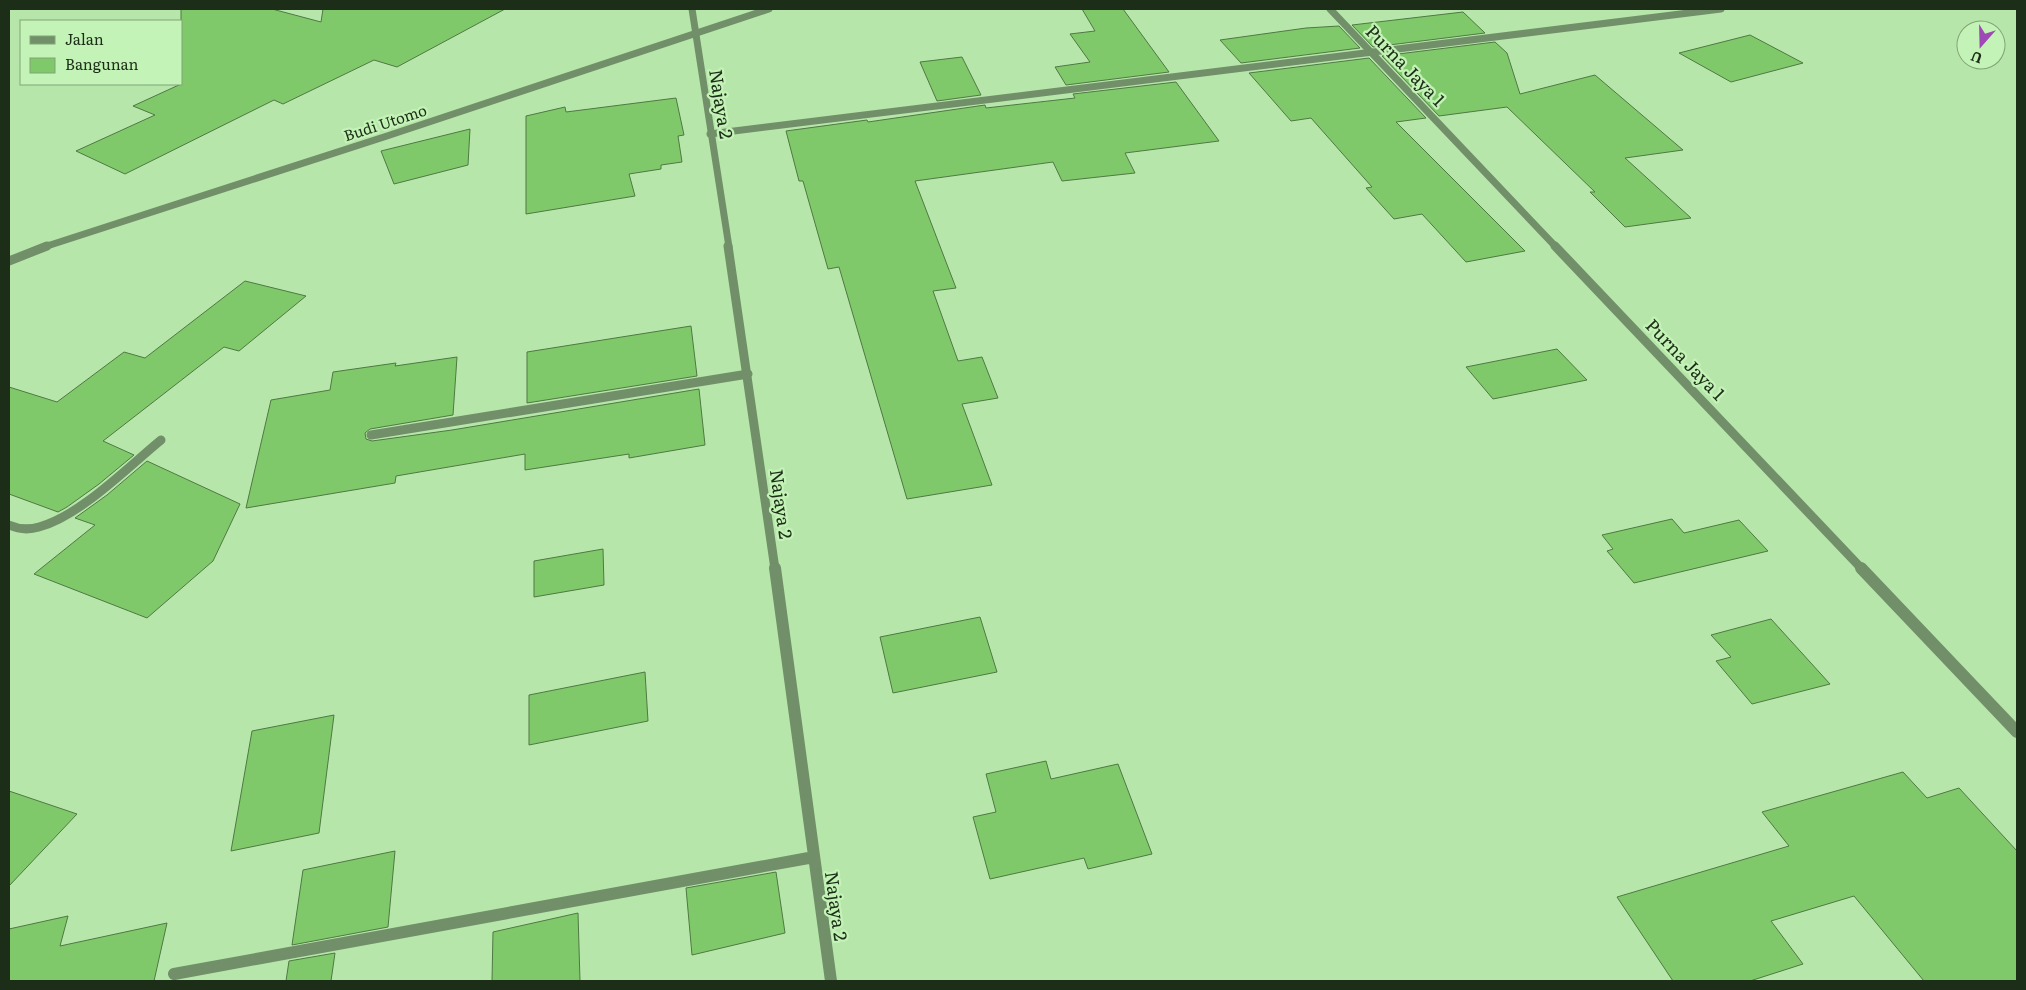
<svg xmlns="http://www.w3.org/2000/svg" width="2026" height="990" viewBox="0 0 2026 990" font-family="Literata,serif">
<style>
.building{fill:#80c96b;stroke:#4f7943}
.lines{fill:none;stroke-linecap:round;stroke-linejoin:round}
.service{stroke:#718f69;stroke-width:9}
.minor-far2{stroke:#718f69;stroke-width:7}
.minor-far1{stroke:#718f69;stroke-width:9}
.minor{stroke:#718f69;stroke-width:12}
.tertiary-far1{stroke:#718f69;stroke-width:7}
.tertiary{stroke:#718f69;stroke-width:9}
.labels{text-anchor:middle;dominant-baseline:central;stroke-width:4.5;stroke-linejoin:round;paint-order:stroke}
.far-street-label{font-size:15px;fill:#1c2e17;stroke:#c4f3b7}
.street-label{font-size:18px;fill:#1c2e17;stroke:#c4f3b7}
</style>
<rect width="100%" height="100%" fill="#b7e6aa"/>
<path class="building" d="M181,9H272L321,22L323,9H505L397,67L374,60L283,104L274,100L125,174L76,151L155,115L133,106L181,84Z
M1082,9H1123L1169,72L1066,85L1055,67L1090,62L1070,34L1095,31Z
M1463,12L1485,33L1373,47L1352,25Z
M1339,26L1360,48L1241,63L1220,40L1306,28Z
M1750,35L1803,63L1731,82L1679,53Z
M1495,42L1507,53L1520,94L1595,75L1683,150L1625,158L1691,218L1625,227L1590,192H1595L1507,107L1439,116L1382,56Z
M962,57L981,95L937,101L920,62Z
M1369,58L1426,118L1396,122L1525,251L1466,262L1422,214L1394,219L1366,188L1372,187L1311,118L1291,121L1249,73Z
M1176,82L1219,141L1125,153L1135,173L1062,181L1053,162L915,181L956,288L933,291L958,361L982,357L998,398L962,404L992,485L907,499L839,267L828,269L803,181H799L786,131L867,120L868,122L985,105L986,108L1075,98L1073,94Z
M676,98L684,135L678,136L682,162L661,165V169L629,174L635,196L526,214V116L565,107L566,112Z
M470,129L468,165L394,184L381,151Z
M245,281L306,296L239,351L224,347L103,441L134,455L99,484L67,507L58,512L9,494V387L57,402L124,352L145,358Z
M691,326L697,376L527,403V352Z
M1557,349L1587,380L1493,399L1466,367Z
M457,357L453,415L370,429L365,433L366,439L372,441L452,430L699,389L705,445L629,458V454L525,470V454L396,476L395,483L246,508L271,400L330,390L333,372L396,363L395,366Z
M147,461L240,504L213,561L147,618L34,574L95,525L75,518L107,495Z
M1672,519L1684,533L1739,520L1768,551L1634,583L1607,551L1613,549L1602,535Z
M603,549L604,585L534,597V561Z
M980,617L997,672L893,693L880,637Z
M1771,619L1830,684L1752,704L1716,661L1731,657L1711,635Z
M645,672L648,721L529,745V695Z
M334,715L319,833L231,851L252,731Z
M1046,761L1051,779L1118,764L1152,854L1088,869L1084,858L990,879L973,817L996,812L986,774Z
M1903,772L1927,798L1959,788L2017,851V981H1924L1854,896L1771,921L1803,964L1750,981H1673L1617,897L1789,846L1762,812Z
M9,791L77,814L9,886Z
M395,851L388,927L292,945L303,870Z
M776,872L785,933L692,955L686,888Z
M578,913L580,981H492L493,932Z
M68,916L60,946L167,923L154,981H9V929Z
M335,953L331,981H286L289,961Z"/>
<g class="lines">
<path class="service" d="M9,525C18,529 29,530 39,527C80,516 128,467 161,440"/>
<path class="minor-far2" d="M692,9L729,247
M1330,9L1556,247
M710,134L1721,9"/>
<path class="minor-far1" d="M728,246L775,569
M1555,246L1862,569
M371,435L748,374"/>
<path class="minor" d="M775,568L831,981
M1861,568L2017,732
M174,974L814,857"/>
<path class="tertiary-far1" d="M44,247L387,136L769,9"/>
<path class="tertiary" d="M9,261L47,246"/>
</g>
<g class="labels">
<g class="far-street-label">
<text transform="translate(385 122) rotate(-18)">Budi Utomo</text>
</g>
<g class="street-label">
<text transform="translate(1406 65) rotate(46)">Purna Jaya 1</text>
<text transform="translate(722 104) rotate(81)">Najaya 2</text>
<text transform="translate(1686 359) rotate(46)">Purna Jaya 1</text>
<text transform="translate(782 504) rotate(82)">Najaya 2</text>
<text transform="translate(837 906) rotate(82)">Najaya 2</text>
</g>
</g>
<rect width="2026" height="990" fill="none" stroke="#1c2e17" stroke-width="20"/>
<rect x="20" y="20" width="162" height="65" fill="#c4f3b7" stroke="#81a477"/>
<rect x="30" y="36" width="25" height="8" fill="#718f69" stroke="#81a477"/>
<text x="65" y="45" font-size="15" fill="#1c2e17">Jalan</text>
<rect x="30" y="58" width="25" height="15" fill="#80c96b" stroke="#81a477"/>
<text x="65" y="70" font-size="15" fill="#1c2e17">Bangunan</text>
<g transform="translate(1981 45) rotate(200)"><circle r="24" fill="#c4f3b7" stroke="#81a477"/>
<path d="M0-4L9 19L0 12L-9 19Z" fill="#9f49b6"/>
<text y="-8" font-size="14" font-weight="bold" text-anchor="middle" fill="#1c2e17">U</text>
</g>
</svg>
